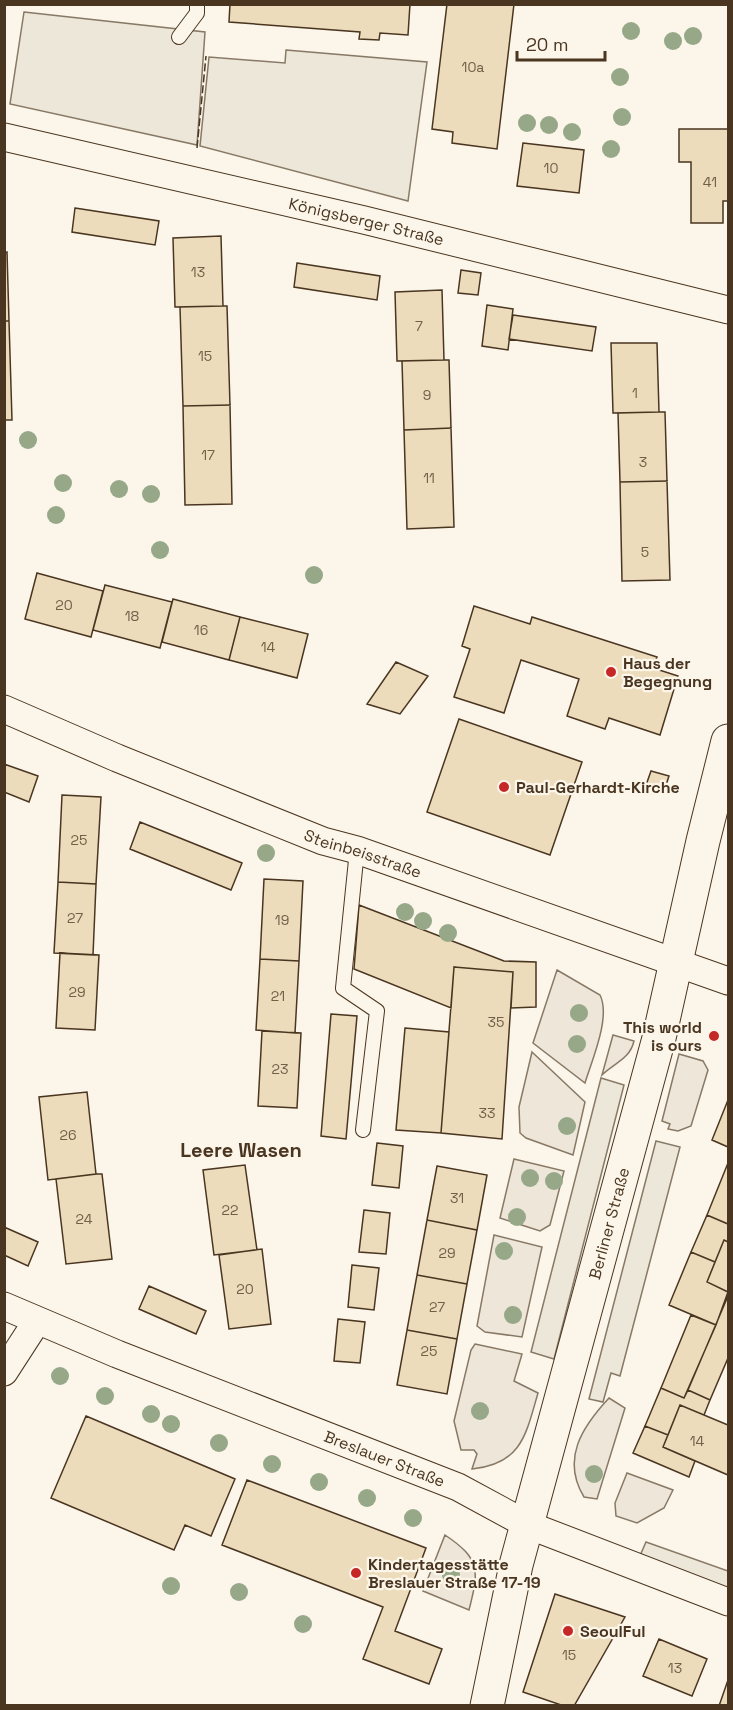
<svg xmlns="http://www.w3.org/2000/svg" width="733" height="1710" viewBox="0 0 733 1710" font-family="'Space Grotesk',sans-serif">
<style>
.green{fill:#ede6d9;stroke:#887966;stroke-width:1.5}
.parking{fill:#ede7d9;stroke:#887966;stroke-width:1.5}
.building{fill:#ecdcbc;stroke:#4a3520;stroke-width:1.5}
.lines{fill:none;stroke-linecap:round;stroke-linejoin:round}
.service-casing{stroke:#4a3520;stroke-width:16}
.minor-casing{stroke:#4a3520;stroke-width:29}
.tertiary-casing{stroke:#4a3520;stroke-width:35}
.service{stroke:#fbf6e9;stroke-width:14}
.minor{stroke:#fbf6e9;stroke-width:27}
.tertiary{stroke:#fbf6e9;stroke-width:33}
.fence{stroke:#4a3520;stroke-width:1.5;stroke-dasharray:8 3;stroke-linecap:butt}
.tree{fill:#96a887}
.poi-dot{fill:#c62828;stroke:#fbf6e9;stroke-width:2}
.labels{text-anchor:middle;dominant-baseline:central;stroke-width:4.5;stroke-linejoin:round;paint-order:stroke}
.number-label{font-size:14px;fill:#725f47}
.street-label{font-size:16px;fill:#4a3520;stroke:#fbf6e9}
.poi-label{font-size:16px;font-weight:bold;fill:#4a3520;stroke:#fbf6e9;text-anchor:start}
.quarter-label{font-size:20px;font-weight:bold;fill:#4a3520;stroke:#fbf6e9}
</style>
<rect width="100%" height="100%" fill="#fbf6e9"/>
<path class="green" d="M557,970L600,995C611,1017 592,1060 585,1083L533,1043Z
M613,1035L634,1041C630,1059 614,1063 602,1075Z
M532,1052L585,1102L573,1155L526,1138L520,1133L519,1107Z
M679,1054L703,1061L708,1070L691,1126L678,1131L668,1129L670,1124L662,1121Z
M514,1159L564,1171L550,1225L540,1231L500,1218Z
M494,1235L542,1247L522,1337L485,1332L477,1326Z
M475,1344L522,1354L514,1381L538,1393C526,1434 522,1464 472,1469L477,1454L474,1450H461L454,1421L471,1350Z
M609,1398L625,1408L597,1499L584,1497C561,1459 582,1427 609,1398Z
M627,1473L673,1490L664,1508L637,1523L616,1516L615,1503Z
M445,1535C481,1559 479,1571 469,1610L423,1591Z"/>
<path class="parking" d="M24,12L205,32L197,145L10,104Z
M286,50L427,62L408,201L200,146L209,57L285,63Z
M601,1078L624,1085L554,1359L531,1352Z
M656,1141L680,1147L620,1376L611,1373L603,1402L589,1399Z
M646,1542L728,1571V1590L639,1558Z"/>
<path class="building" d="M230,4H410L408,35L380,33L379,40L359,39L360,32L229,22Z
M447,4H514L497,149L452,143L453,132L432,129Z
M679,129H728V201H723V223H691V162H679Z
M523,143L584,150L579,193L517,186Z
M75,208L159,221L155,245L72,232Z
M221,236L223,306L175,307L173,238Z
M7,252L9,321H4V253Z
M297,263L380,276L377,300L294,287Z
M461,270L481,273L478,295L458,293Z
M442,290L444,360L397,361L395,292Z
M487,305L513,309L508,350L482,346Z
M223,306H227L230,405L183,406L180,307Z
M513,315L596,327L592,351L509,339Z
M4,321H9L12,420H4Z
M611,343H657L659,412L613,413Z
M444,360H449L451,428L404,430L402,361Z
M230,405L232,504L185,505L183,406Z
M659,412H665L667,481L620,482L618,413Z
M451,428L454,527L407,529L404,430Z
M667,481L670,580L622,581L620,482Z
M37,573L103,591L91,637L25,619Z
M105,585L172,602L160,648L93,630Z
M173,599L240,617L229,660L162,642Z
M474,606L530,624L532,617L657,657L653,668L678,676L660,735L609,718L605,729L567,716L579,679L521,660L504,713L454,697L470,649L462,646Z
M240,617L308,634L297,678L229,660Z
M396,662L428,676L400,714L367,704Z
M459,719L582,762L550,855L427,812Z
M4,764L38,776L29,802L4,792Z
M651,771L669,776L663,794L645,788Z
M62,795L101,797L96,884L58,882Z
M140,822L242,863L231,890L130,849Z
M264,879L303,881L299,961L260,959Z
M58,882L96,884L93,955L54,953Z
M359,905L504,961L536,962V1007L511,1008L513,972L454,967L451,1008L354,969Z
M60,953L99,955L95,1030L56,1028Z
M260,959L299,961L295,1033L256,1030Z
M454,967L513,972L502,1139L441,1133Z
M331,1014L357,1016L346,1139L321,1136Z
M405,1028L449,1032L441,1133L396,1130Z
M262,1031L301,1033L297,1108L258,1106Z
M87,1092L96,1174L48,1180L39,1097Z
M728,1100V1147L712,1140Z
M377,1143L403,1146L399,1188L372,1185Z
M728,1163V1224L707,1215Z
M245,1165L257,1250L214,1255L203,1170Z
M437,1166L487,1175L477,1230L427,1220Z
M96,1174H102L112,1259L66,1264L56,1179Z
M364,1210L390,1213L386,1254L359,1252Z
M707,1215L728,1224V1242L724,1240L715,1262L691,1252Z
M427,1220L477,1230L467,1284L417,1275Z
M4,1227L38,1242L28,1266L4,1255Z
M724,1240L728,1242V1292L707,1282Z
M262,1249L271,1324L229,1329L219,1255Z
M691,1252L715,1262L707,1282L728,1292L716,1325L669,1305Z
M352,1265L379,1268L374,1310L348,1307Z
M417,1275L467,1284L457,1339L407,1330Z
M149,1286L206,1311L196,1334L139,1309Z
M728,1296V1358L710,1400L688,1390Z
M691,1315L716,1325L684,1398L661,1388Z
M338,1319L365,1322L360,1363L334,1361Z
M407,1330L457,1339L447,1394L397,1385Z
M661,1388L684,1398L688,1390L710,1400L704,1415L680,1405L668,1435L645,1426Z
M680,1405L728,1425V1475L663,1447Z
M86,1416L235,1479L211,1536L185,1525L174,1550L51,1498Z
M645,1426L668,1435L663,1447L695,1461L689,1477L633,1453Z
M247,1480L426,1548L395,1631L442,1649L429,1684L363,1659L383,1607L222,1545Z
M555,1594L625,1617L574,1706H564L523,1692Z
M659,1639L707,1659L692,1696L643,1676Z
M728,1680V1706H719Z"/>
<g class="lines">
<defs>
<path id="service" d="M179,37L197,13V4
M357,850L343,988L377,1011L363,1130"/>
<g id="minor">
<path id="s1" d="M4,137L364,220L728,310"/>
<path id="s2" d="M4,709L117,758L323,841L357,850L728,981"/>
<path id="s3" d="M4,1306L117,1354L458,1487L528,1525L728,1602"/>
<path d="M4,1372L37,1321"/>
</g>
<g id="tertiary">
<path id="s4" d="M487,1706L516,1565L659,1038L703,841L728,741"/>
</g>
</defs>
<use href="#service" class="service-casing"/>
<use href="#minor" class="minor-casing"/>
<use href="#tertiary" class="tertiary-casing"/>
<use href="#service" class="service"/>
<use href="#minor" class="minor"/>
<use href="#tertiary" class="tertiary"/>
<path class="fence" d="M197,148L206,56"/>
</g>
<g class="tree">
<circle cx="631" cy="31" r="9"/>
<circle cx="693" cy="36" r="9"/>
<circle cx="673" cy="41" r="9"/>
<circle cx="620" cy="77" r="9"/>
<circle cx="622" cy="117" r="9"/>
<circle cx="527" cy="123" r="9"/>
<circle cx="549" cy="125" r="9"/>
<circle cx="572" cy="132" r="9"/>
<circle cx="611" cy="149" r="9"/>
<circle cx="28" cy="440" r="9"/>
<circle cx="63" cy="483" r="9"/>
<circle cx="119" cy="489" r="9"/>
<circle cx="151" cy="494" r="9"/>
<circle cx="56" cy="515" r="9"/>
<circle cx="160" cy="550" r="9"/>
<circle cx="314" cy="575" r="9"/>
<circle cx="266" cy="853" r="9"/>
<circle cx="405" cy="912" r="9"/>
<circle cx="423" cy="921" r="9"/>
<circle cx="448" cy="933" r="9"/>
<circle cx="579" cy="1013" r="9"/>
<circle cx="577" cy="1044" r="9"/>
<circle cx="567" cy="1126" r="9"/>
<circle cx="530" cy="1178" r="9"/>
<circle cx="554" cy="1181" r="9"/>
<circle cx="517" cy="1217" r="9"/>
<circle cx="504" cy="1251" r="9"/>
<circle cx="513" cy="1315" r="9"/>
<circle cx="60" cy="1376" r="9"/>
<circle cx="105" cy="1396" r="9"/>
<circle cx="480" cy="1411" r="9"/>
<circle cx="151" cy="1414" r="9"/>
<circle cx="171" cy="1424" r="9"/>
<circle cx="219" cy="1443" r="9"/>
<circle cx="272" cy="1464" r="9"/>
<circle cx="594" cy="1474" r="9"/>
<circle cx="319" cy="1482" r="9"/>
<circle cx="367" cy="1498" r="9"/>
<circle cx="413" cy="1518" r="9"/>
<circle cx="451" cy="1575" r="9"/>
<circle cx="171" cy="1586" r="9"/>
<circle cx="239" cy="1592" r="9"/>
<circle cx="303" cy="1624" r="9"/>
</g>
<g class="poi-dot">
<circle cx="611" cy="672" r="6"/>
<circle cx="504" cy="787" r="6"/>
<circle cx="714" cy="1036" r="6"/>
<circle cx="356" cy="1573" r="6"/>
<circle cx="568" cy="1631" r="6"/>
</g>
<g class="labels">
<g class="number-label">
<text x="473" y="67">10a</text>
<text x="551" y="168">10</text>
<text x="710" y="182">41</text>
<text x="198" y="272">13</text>
<text x="419" y="326">7</text>
<text x="205" y="356">15</text>
<text x="635" y="393">1</text>
<text x="427" y="395">9</text>
<text x="208" y="455">17</text>
<text x="643" y="462">3</text>
<text x="429" y="478">11</text>
<text x="645" y="552">5</text>
<text x="64" y="605">20</text>
<text x="132" y="616">18</text>
<text x="201" y="630">16</text>
<text x="268" y="647">14</text>
<text x="79" y="840">25</text>
<text x="75" y="918">27</text>
<text x="282" y="920">19</text>
<text x="77" y="992">29</text>
<text x="278" y="996">21</text>
<text x="496" y="1022">35</text>
<text x="280" y="1069">23</text>
<text x="487" y="1113">33</text>
<text x="68" y="1135">26</text>
<text x="457" y="1198">31</text>
<text x="230" y="1210">22</text>
<text x="84" y="1219">24</text>
<text x="447" y="1253">29</text>
<text x="245" y="1289">20</text>
<text x="437" y="1307">27</text>
<text x="429" y="1351">25</text>
<text x="697" y="1441">14</text>
<text x="569" y="1655">15</text>
<text x="675" y="1668">13</text>
</g>
<g class="street-label">
<text stroke="none"><textPath href="#s1" startOffset="372">Königsberger Straße</textPath></text>
<text stroke="none"><textPath href="#s2" startOffset="387">Steinbeisstraße</textPath></text>
<text stroke="none"><textPath href="#s4" startOffset="498">Berliner Straße</textPath></text>
<text stroke="none"><textPath href="#s3" startOffset="410">Breslauer Straße</textPath></text>
</g>
<g class="poi-label">
<text x="623" y="663">Haus der<tspan x="623" dy="18">Begegnung</tspan></text>
<text x="516" y="787">Paul-Gerhardt-Kirche</text>
<text x="702" y="1027" text-anchor="end">This world<tspan x="702" dy="18">is ours</tspan></text>
<text x="368" y="1564">Kindertagesstätte<tspan x="368" dy="18">Breslauer Straße 17-19</tspan></text>
<text x="580" y="1631">SeoulFul</text>
</g>
<g class="quarter-label">
<text x="241" y="1150">Leere Wasen</text>
</g>
</g>
<rect width="733" height="1710" fill="none" stroke="#4a3520" stroke-width="12"/>
<path d="M517 51v9h88v-9" fill="none" stroke="#4a3520" stroke-width="3"/>
<text x="526" y="51" font-size="18" fill="#4a3520" stroke="#fbf6e9" stroke-width="4.5" paint-order="stroke">20 m</text>
</svg>
